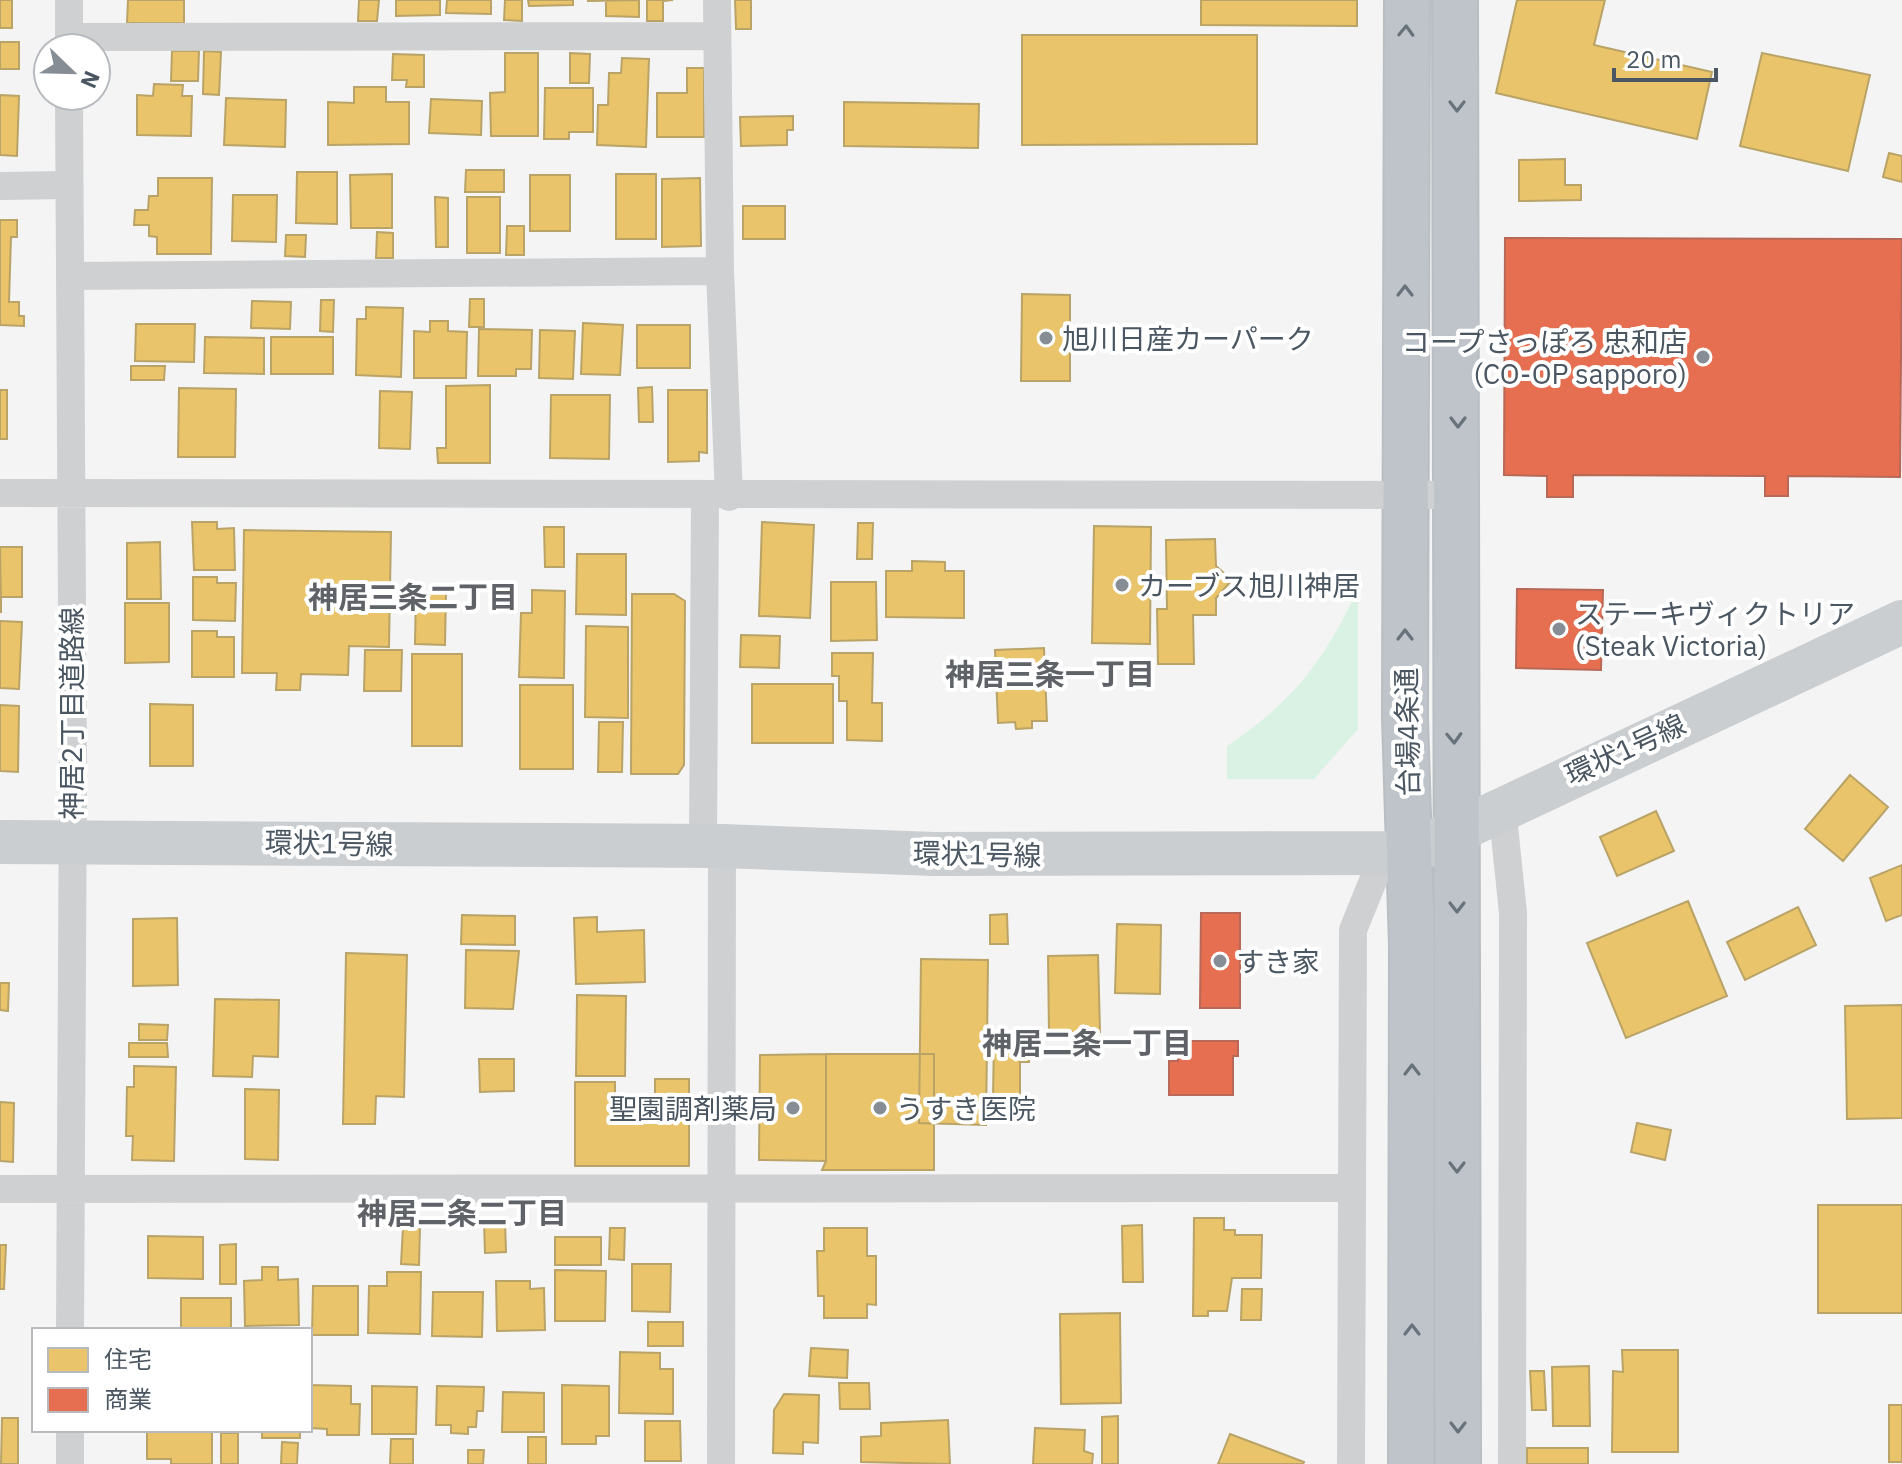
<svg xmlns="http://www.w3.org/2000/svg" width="1902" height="1464" viewBox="0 0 1902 1464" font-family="'IBM Plex Sans','Noto Sans JP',sans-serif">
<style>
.green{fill:#d9f2e3}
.homes{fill:#e9c46a;stroke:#b9a367;stroke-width:2}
.shops{fill:#e76f51;stroke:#b86856;stroke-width:2}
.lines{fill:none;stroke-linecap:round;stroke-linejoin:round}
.highway-casing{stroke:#b9bec3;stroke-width:48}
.street{stroke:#ced0d2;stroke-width:28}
.primary{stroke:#caced1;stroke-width:44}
.highway{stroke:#bec4c9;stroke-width:44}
.oneway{stroke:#67727b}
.poi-dot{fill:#868d94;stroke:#fff;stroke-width:3}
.labels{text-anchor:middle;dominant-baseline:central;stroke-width:8;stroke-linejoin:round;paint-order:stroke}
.poi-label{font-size:28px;fill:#4a5661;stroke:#fff;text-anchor:start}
.street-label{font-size:28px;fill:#4a5661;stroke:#fff}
.neighbourhood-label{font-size:30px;font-weight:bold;fill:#5f6368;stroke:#fff}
</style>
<rect width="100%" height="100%" fill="#f4f4f4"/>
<path class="green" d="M1358,589V729L1314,779H1227V746C1295,700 1323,662 1358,589Z"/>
<path class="homes" d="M0,0H12V28H0Z
M128,0H184V23H127Z
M359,0H379L377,21H358Z
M396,0H440V15L396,16Z
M447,0H491V14L446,13Z
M505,0H522V21L504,20Z
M528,0H573V5L529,6Z
M639,0V17L606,16V1H587Z
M647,0H673L663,1V21H647Z
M735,0H751V29H736Z
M1201,0H1357V26L1201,25Z
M1517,0H1605L1594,45L1712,72L1697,139L1496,93Z
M1022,35H1257V144L1022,145Z
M0,42H19V69H0Z
M172,51H199L198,81H171Z
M204,51L221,52L219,95L203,94Z
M505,53H538V136H491L490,93L505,92Z
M570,53L590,54L589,83H570Z
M1762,53L1870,75L1848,171L1740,146Z
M393,54L424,55V87H406L407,80H392Z
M622,58L649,59L646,147L597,145L598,105H608L609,73H621Z
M687,68H704V137H657V93H687Z
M154,84L183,85L182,96H192L191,136L137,135V95L153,96Z
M354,87H386V102H409V144L328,145V102L354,103Z
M545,88H593V132H569V139H544Z
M0,95L19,96L17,156L0,155Z
M226,98L286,100L285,147L224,145Z
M431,99L482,101L481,135L429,133Z
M844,102L979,104L978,148L844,146Z
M793,116V130H787V145L741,146L740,117Z
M1889,153L1902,156V182L1883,177Z
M1565,159V185H1581V200L1519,201V160Z
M466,170H504V192H465Z
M297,172H337V224L296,223Z
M392,174V228H351L350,175Z
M616,174H656V239H616Z
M530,175H570V231H530Z
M158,178H212L211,254H157V237L149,236V225H134L135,210H148L149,196H158Z
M700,178L701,246L662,247V179Z
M233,195H277L276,242L232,241Z
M435,197L448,198V247H436Z
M467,197H500V253H467Z
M743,206H785V239H743Z
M0,220H17V237H11L9,302H19V316H24V326L0,325Z
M507,226H524V255H506Z
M377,232L393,233V258H376Z
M286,235H306L305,257L285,256Z
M1022,294L1070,295V381H1021Z
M470,299H484V327H469Z
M321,300H334L333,332L320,331Z
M252,301L291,302L290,329L251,328Z
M366,307L403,308L401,377L356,375L357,319H366Z
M430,321H448V331L467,332L466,378H414V331L430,332Z
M583,323L623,325L620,375L581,374Z
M136,324H195L194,362L135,361Z
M637,325H690V368H637Z
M479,329L532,330L531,369H516V376H478Z
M540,330L575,331L573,379L539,378Z
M205,337L264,338V374L204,373Z
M271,337H333V374H271Z
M131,366H165L164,380H131Z
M490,385V463H438L437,448H446V386Z
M652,387L653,422H639L638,388Z
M179,388L236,389L235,457H178Z
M0,390H7V439H0Z
M668,390H707V453L699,452V461L668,462Z
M380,391L412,392L410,449L379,448Z
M551,395H610L609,459L550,458Z
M192,522H217V529L234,528L235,570H194Z
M762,522L814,525L810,618L759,616Z
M858,523H873L872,559H857Z
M1094,526L1151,527L1150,644L1092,643Z
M544,527H564V567H545Z
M244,530L391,532L389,647L349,646L348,675L301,674L300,690H276L277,673H242Z
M1215,539L1216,566L1232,580L1216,598V615H1193L1194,664H1158L1157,609H1167L1166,540Z
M160,542L161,599H127V543Z
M0,547H22V597H1V613Z
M577,554H626V615L576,614Z
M912,561L945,562V571H964V618L886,617V571H912Z
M193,577H217V583H236L235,621L193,620Z
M831,582H876L877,640L831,641Z
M532,590L565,591L564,678L519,677L521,613H532Z
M416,592H446L445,645L415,644Z
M632,594H674L685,601L684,765L678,774H631Z
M125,603H169V662L125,663Z
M0,621L22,622L19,689L0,688Z
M586,626L628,627V718L585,717Z
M192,631H217V637H234V677H192Z
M741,635L780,636L779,668L740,667Z
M1044,648L1047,721H1032V728L1016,729L1015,722L998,723L995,650Z
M365,650H402L401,691H364Z
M832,653H873L872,703H882V741L847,740V701H839V676H832Z
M412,654H462V746H412Z
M752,684H833V743H752Z
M520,685H573V769H520Z
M150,704L193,705V766H150Z
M0,705L19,706L18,772L0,771Z
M599,722H623L622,772H598Z
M1850,775L1888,807L1843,861L1805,829Z
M1656,811L1674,851L1617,876L1600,837Z
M1902,865V915L1886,921L1870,878Z
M1688,901L1727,996L1626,1038L1587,943Z
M1798,907L1816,945L1745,980L1727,942Z
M1007,914L1008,944H990V915Z
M462,915L515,916V945L461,944Z
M597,917V932L644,930L645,982L576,984L574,918Z
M177,918L178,985L133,986V919Z
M1117,924L1161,925L1160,994L1115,993Z
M466,950L519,951L513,1009L465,1008Z
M346,953L407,955L404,1097L376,1096L375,1124H343Z
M1098,955L1100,1032L1049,1033L1048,956Z
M921,959L988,960L986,1125L919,1123Z
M0,983H9L8,1011L0,1010Z
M577,995L626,996L625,1076H576Z
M215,999L279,1000L278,1057L253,1056L252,1077L213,1076Z
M1902,1005V1118L1847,1119L1845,1006Z
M139,1024L168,1025L167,1040H139Z
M994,1039H1029V1062H1020V1097H993Z
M129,1043H167L168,1057H129Z
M826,1054H934V1170H822L826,1161Z
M826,1054V1161L759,1160L760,1055Z
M479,1059H514V1091L480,1092Z
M134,1066L176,1067L174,1161L132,1160L133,1136H126L127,1087H134Z
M655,1079H689V1166H575V1082H615V1109L655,1110Z
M245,1089L279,1090L278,1160L245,1159Z
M0,1102L14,1103L13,1162L0,1161Z
M1637,1123L1671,1130L1665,1160L1631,1152Z
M1818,1205H1902V1313H1818Z
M1194,1218H1224V1230H1235V1235H1262L1261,1278H1232L1227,1311H1208V1316H1193Z
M505,1222L506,1252L485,1253L484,1223Z
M1142,1225L1143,1282H1123L1122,1226Z
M403,1227L420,1228L419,1265L401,1264Z
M610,1228H625L624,1260L609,1259Z
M824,1228H867V1256H876V1305L867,1304V1318H824V1296H818L817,1251H824Z
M148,1236L203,1237V1279L148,1278Z
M555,1237H601V1265H555Z
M236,1244V1284H220V1245Z
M0,1245H6L4,1289H0Z
M632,1264H671L670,1312L632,1311Z
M262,1267H278V1280L298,1279L299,1325L245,1326L244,1281L262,1280Z
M555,1270L606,1271L605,1321H555Z
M387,1272H421L420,1334L368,1333L369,1286H387Z
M496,1281H530V1289L544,1288L545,1330L497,1331Z
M313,1286H358V1335H312Z
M1242,1289H1262L1261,1320H1241Z
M433,1292H483L482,1337L432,1336Z
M181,1298H231V1330H181Z
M1120,1313L1121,1403L1061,1404L1060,1314Z
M648,1322H683V1346H648Z
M811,1348L848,1350L847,1378L809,1376Z
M1622,1350H1678V1452H1612L1613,1371L1623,1372Z
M620,1352L660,1353V1369H673V1414L619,1413Z
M1589,1366L1590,1426H1553L1552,1367Z
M1530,1371H1544L1546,1410H1532Z
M839,1383H869L870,1409H840Z
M310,1385L351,1386V1404H360L359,1435H327V1429L310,1428Z
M562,1385L609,1386V1436H596V1444H562Z
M372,1386L417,1387L416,1434H372Z
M437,1386L484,1387L483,1411H477L476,1427H468V1434L451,1433V1425H436Z
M503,1392L544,1393V1432H502Z
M784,1394L819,1395L818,1443L803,1442V1454L773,1453L774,1410Z
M1889,1405H1902V1462H1889Z
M1118,1416V1464H1102V1417Z
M2,1418H18V1464H1Z
M948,1420L950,1464L861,1462V1437L881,1436V1423Z
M645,1421H680L681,1461H645Z
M1035,1428L1085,1430L1084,1451L1093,1454L1092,1464H1033Z
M147,1430H212V1464H171V1459H147Z
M262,1430H300V1438H262Z
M221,1433H238V1464H221Z
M1230,1434L1304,1462L1303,1464H1218Z
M528,1437H546V1464H528Z
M391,1439H413V1464H390Z
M282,1442L298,1443L297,1464H281Z
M1527,1448H1588V1464H1527Z
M468,1450H484L483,1464H468Z"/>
<path class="shops" d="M1505,238L1902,239L1900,477L1788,476V496H1765V476L1573,475V497H1547V476L1504,475Z
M1517,589L1603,590L1601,670L1516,668Z
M1201,913H1240V1008H1200Z
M1178,1041H1238V1056H1233V1095H1169V1061H1178Z"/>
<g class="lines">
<defs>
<path id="highway" d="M1407,0L1405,718L1412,946L1411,1464
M1455,0L1458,1464"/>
</defs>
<use href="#highway" class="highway-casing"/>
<path class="street" d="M717,0L720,271L729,497
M69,37L717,36
M69,48V0
M69,96L73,783L70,1330
M0,186L69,185
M70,276L720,271
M0,493L1458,495
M1502,807L1513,913L1512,1464
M703,847L705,497
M0,1189L1350,1188
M70,1430V1464
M721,1464L722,846
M1351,1464L1353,930L1383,856"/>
<path class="primary" d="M0,842L722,846L934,854L1410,853L1902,622"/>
<use href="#highway" class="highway"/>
</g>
<defs><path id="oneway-chevron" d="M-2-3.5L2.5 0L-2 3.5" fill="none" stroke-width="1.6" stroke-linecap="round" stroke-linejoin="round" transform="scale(2)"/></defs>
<g class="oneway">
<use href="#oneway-chevron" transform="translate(1406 31) rotate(-88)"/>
<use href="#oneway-chevron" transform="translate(1457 106) rotate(90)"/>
<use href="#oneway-chevron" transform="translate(1405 291) rotate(-90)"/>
<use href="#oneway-chevron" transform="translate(1458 422) rotate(90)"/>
<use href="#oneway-chevron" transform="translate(1405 635) rotate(-90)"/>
<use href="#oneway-chevron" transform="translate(1454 738) rotate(88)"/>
<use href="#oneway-chevron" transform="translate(1457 907) rotate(90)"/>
<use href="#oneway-chevron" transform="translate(1412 1070) rotate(-90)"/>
<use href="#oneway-chevron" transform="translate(1457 1167) rotate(90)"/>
<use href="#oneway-chevron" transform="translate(1412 1330) rotate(-90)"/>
<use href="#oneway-chevron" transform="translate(1458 1427) rotate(90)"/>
</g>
<g class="poi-dot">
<circle cx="1046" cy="338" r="8"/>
<circle cx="1703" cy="357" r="8"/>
<circle cx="1122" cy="585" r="8"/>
<circle cx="1559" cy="629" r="8"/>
<circle cx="1220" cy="961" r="8"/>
<circle cx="793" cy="1108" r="8"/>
<circle cx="880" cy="1108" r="8"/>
</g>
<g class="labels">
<g class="poi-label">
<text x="1062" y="338">旭川日産カーパーク</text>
<text x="1687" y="341" text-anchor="end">コープさっぽろ 忠和店<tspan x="1687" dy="32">(CO-OP sapporo)</tspan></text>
<text x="1138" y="585">カーブス旭川神居</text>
<text x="1575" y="613">ステーキヴィクトリア<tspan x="1575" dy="32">(Steak Victoria)</tspan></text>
<text x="1236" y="961">すき家</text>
<text x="777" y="1108" text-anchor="end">聖園調剤薬局</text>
<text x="896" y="1108">うすき医院</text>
</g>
<g class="street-label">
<text transform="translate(71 713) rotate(-90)">神居2丁目道路線</text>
<text transform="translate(1407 732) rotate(-91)">台場4条通</text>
<text transform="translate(1625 749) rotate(-25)">環状1号線</text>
<text transform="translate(329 843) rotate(1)">環状1号線</text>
<text transform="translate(977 854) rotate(1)">環状1号線</text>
</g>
<g class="neighbourhood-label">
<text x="413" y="596">神居三条二丁目</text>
<text x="1050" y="673">神居三条一丁目</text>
<text x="1087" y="1042">神居二条一丁目</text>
<text x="462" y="1212">神居二条二丁目</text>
</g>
</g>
<rect x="32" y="1328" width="280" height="104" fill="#ffffff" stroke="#b7bbc0" stroke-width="2"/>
<rect x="48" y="1348" width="40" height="24" fill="#e9c46a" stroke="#b7bbc0" stroke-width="2"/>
<text x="104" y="1368" font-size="24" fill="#4a5661">住宅</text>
<rect x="48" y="1388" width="40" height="24" fill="#e76f51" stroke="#b7bbc0" stroke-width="2"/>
<text x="104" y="1408" font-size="24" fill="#4a5661">商業</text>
<g transform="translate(72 72) rotate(113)"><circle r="38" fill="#ffffff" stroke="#b7bbc0" stroke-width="2"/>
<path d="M0-6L14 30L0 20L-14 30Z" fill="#868d94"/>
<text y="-12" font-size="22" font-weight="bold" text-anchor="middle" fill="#4a5661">N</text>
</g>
<path d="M1614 68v12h102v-12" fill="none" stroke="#4a5661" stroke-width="4"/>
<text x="1626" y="68" font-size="24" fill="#4a5661" stroke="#ffffff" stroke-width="6" paint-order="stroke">20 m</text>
</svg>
